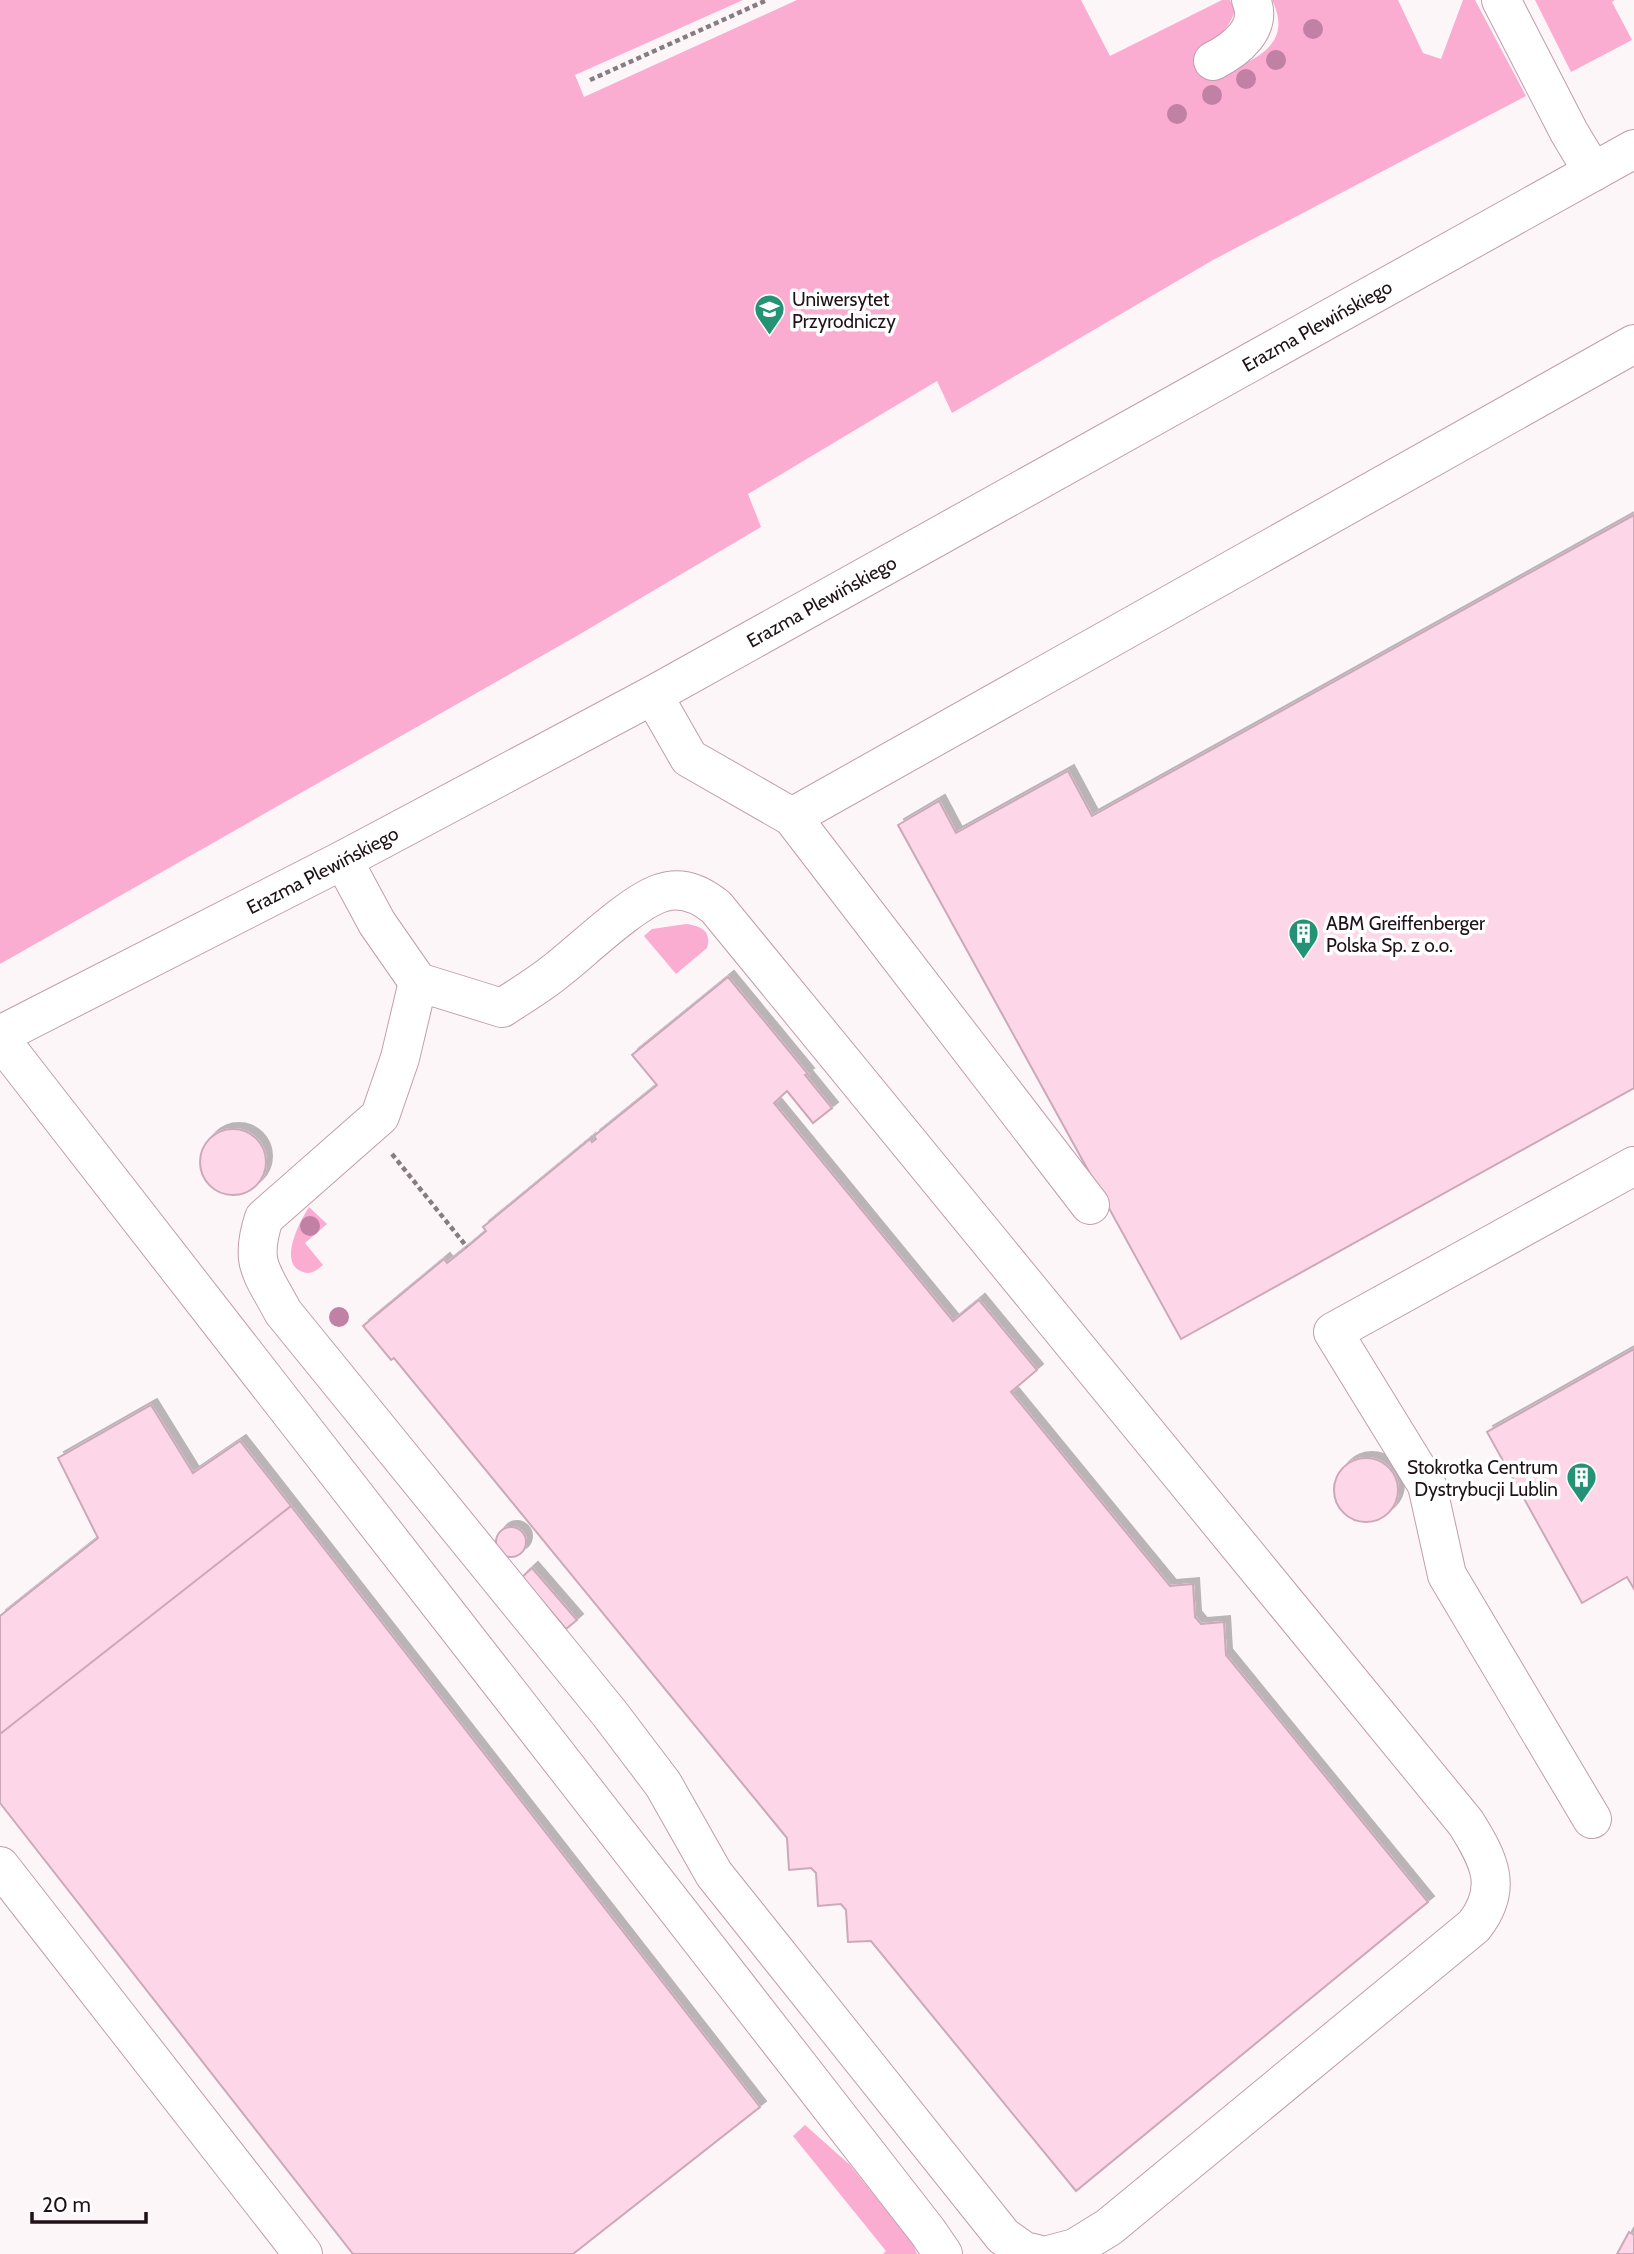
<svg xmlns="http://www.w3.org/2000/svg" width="1634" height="2254" viewBox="0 0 1634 2254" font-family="Cabin,sans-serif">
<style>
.green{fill:#fbacd1}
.building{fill:#fdd7e8;stroke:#cca8b8;stroke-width:2;filter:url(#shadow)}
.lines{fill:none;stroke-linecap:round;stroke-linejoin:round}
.minor-casing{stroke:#c19dad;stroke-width:40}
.path{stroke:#867c81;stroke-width:4.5;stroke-dasharray:5 3.5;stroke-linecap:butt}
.minor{stroke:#fff;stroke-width:38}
.tree{fill:#c081a5}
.labels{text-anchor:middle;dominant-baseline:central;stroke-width:7;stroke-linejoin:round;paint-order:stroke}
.poi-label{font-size:19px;fill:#1e1218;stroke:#fff;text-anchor:start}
.street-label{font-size:19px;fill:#1e1218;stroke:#fff}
</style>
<defs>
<filter id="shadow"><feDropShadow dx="6" dy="-6" stdDeviation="0" flood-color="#0004"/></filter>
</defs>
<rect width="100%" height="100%" fill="#fdf6f9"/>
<path class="green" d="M0,0H743L575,75L584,97L797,0H1081L1110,56L1222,0H1230L1235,10C1229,30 1217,38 1199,47L1216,76C1251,61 1295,47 1272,0H1398L1423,53L1441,59L1463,0H1475L1526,96L1213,260L952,413L937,381L748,494L761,527L575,637L0,964Z
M1535,0H1615L1612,2L1632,40L1571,72Z
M686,924C701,926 712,931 707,948L676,974L644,936L652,929Z
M309,1207L327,1224L305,1243L323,1265C317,1270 311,1275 303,1272C277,1264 300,1221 309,1207Z
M805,2125L850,2165L913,2244L917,2254H883L886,2251L793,2136Z"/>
<path class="building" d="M1634,515V1088L1181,1339L898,825L939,801L956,833L1068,771L1092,816Z
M728,977L808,1074L805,1075L832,1108L813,1123L787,1091L774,1103L953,1321L979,1300L1037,1370L1011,1392L1170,1586L1193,1584L1195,1617L1201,1624L1224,1622L1226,1655L1428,1902L1076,2191L871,1941L848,1942L846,1910L841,1904L818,1906L816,1873L811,1868L789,1870L787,1838L394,1358L391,1360L363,1326L444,1259L447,1263L467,1247L486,1231L483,1227L590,1139L592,1142L596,1139L594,1136L657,1085L632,1055Z
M200 1162a33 33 0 1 1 66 0a33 33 0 1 1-66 0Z
M1634,1349V1589L1627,1577L1582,1603L1487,1432Z
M151,1405L193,1473L240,1441L291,1506L0,1734V1616L98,1538L58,1458Z
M1334 1490a32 32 0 1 1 64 0a32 32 0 1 1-64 0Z
M291,1506L760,2107L573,2254H353L0,1803V1734Z
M496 1542a15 15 0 1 1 30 0a15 15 0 1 1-30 0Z
M532,1568L577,1620L566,1629L522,1577Z
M1629,2232L1634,2235V2254H1617Z"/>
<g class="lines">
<defs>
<g id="minor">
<path d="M1501,0L1569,132L1593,172"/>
<path d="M1213,61C1235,50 1264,28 1251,0"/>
<path d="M653,695L689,758L792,817L1634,344"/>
<path d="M792,817L1090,1205"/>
<path d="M343,860L377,923L418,982L502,1008C520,996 539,985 556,971C582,951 632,902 661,893C681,886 700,894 716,907L1466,1823C1489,1860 1504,1888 1474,1926L1109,2227L1075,2248L1052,2254"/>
<path d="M418,982L400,1058L380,1116L264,1218C249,1264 262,1272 283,1312L610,1714L663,1784L714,1874L1003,2236L1024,2251L1037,2254"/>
<path id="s1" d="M0,1035L343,860L653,695L1634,149"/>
<path d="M0,1039L928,2232L943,2254"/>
<path d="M1592,1819L1447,1575L1427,1485L1333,1332L1634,1166"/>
<path d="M0,1866L303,2254"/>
</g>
</defs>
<use href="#minor" class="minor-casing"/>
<path class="path" d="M590,80L767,0
M392,1154L467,1247"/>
<use href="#minor" class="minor"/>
</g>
<g class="tree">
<circle cx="1313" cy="29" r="10"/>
<circle cx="1276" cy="60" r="10"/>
<circle cx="1246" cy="79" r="10"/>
<circle cx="1212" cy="95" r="10"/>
<circle cx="1177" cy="114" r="10"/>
<circle cx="310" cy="1226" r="10"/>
<circle cx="339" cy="1317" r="10"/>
</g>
<defs>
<symbol id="university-pin" viewBox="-11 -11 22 30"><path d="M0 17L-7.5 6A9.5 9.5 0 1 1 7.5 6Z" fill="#249375" stroke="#fff"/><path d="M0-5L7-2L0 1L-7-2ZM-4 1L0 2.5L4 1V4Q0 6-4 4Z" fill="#fff"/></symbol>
<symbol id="building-pin" viewBox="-11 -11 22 30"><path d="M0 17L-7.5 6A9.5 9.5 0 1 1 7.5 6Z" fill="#249375" stroke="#fff"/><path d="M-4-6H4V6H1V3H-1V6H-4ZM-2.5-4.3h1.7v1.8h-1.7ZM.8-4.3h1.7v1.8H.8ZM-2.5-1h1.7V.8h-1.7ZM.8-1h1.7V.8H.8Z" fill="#fff"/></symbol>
</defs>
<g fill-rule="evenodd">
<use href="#university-pin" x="752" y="292" width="35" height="47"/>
<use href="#building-pin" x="1286" y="916" width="35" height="47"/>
<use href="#building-pin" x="1564" y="1460" width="35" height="47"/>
</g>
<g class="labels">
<g class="poi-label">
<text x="792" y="299">Uniwersytet<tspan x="792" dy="22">Przyrodniczy</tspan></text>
<text x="1326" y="923">ABM Greiffenberger<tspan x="1326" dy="22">Polska Sp. z o.o.</tspan></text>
<text x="1558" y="1467" text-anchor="end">Stokrotka Centrum<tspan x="1558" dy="22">Dystrybucji Lublin</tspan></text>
</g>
<g class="street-label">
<text stroke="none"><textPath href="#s1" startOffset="1496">Erazma Plewińskiego</textPath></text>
<text stroke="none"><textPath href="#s1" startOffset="929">Erazma Plewińskiego</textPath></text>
<text stroke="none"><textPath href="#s1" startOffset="362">Erazma Plewińskiego</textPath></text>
</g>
</g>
<path d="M32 2212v10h114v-10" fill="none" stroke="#1e1218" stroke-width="3.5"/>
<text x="42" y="2212" font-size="21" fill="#1e1218" stroke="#ffffff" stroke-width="5" paint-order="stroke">20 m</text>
</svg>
